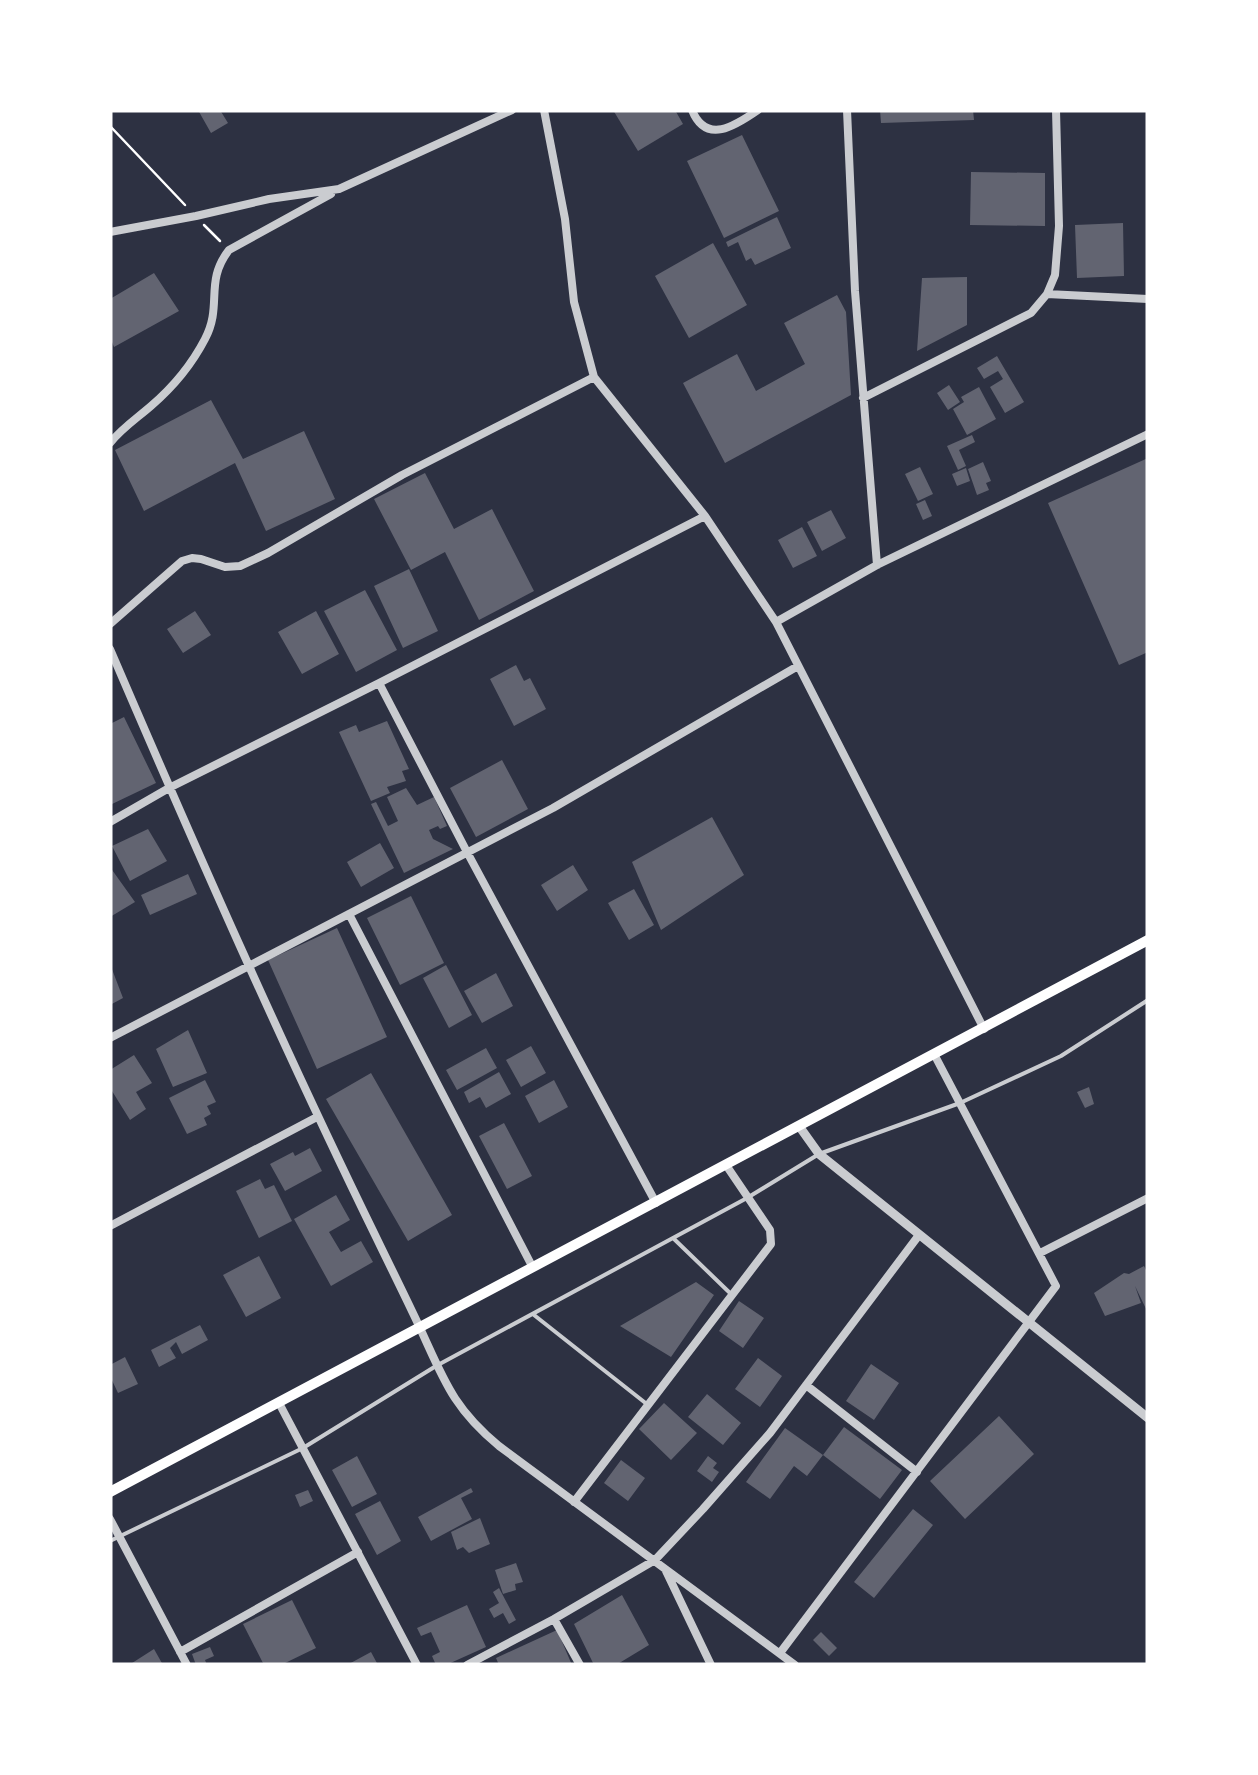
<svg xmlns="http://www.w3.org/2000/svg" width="1258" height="1775" viewBox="0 0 1258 1775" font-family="Ubuntu,sans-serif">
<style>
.building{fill:#626471}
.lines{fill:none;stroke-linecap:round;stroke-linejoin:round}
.path{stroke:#fff;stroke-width:2.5}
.service{stroke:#caccd0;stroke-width:4}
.minor{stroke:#caccd0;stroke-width:8}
.tertiary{stroke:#caccd0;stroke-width:9}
.secondary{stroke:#fff;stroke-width:10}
</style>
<rect width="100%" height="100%" fill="#2d3142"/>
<path class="building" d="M198,110H220L228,123L211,133Z
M613,110H675L683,124L638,151Z
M880,110H973L974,120L881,123Z
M742,135L779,211L724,238L687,161Z
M971,172L1045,173V226L970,225Z
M777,217L791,248L755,265L751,258L746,261L738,242L728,247L726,242Z
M1123,223L1124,276L1077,278L1075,225Z
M713,243L747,305L689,338L655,276Z
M154,273L179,311L114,347L110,337V299Z
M967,277V325L917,351L922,278Z
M837,295L846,312L851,395L725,463L683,383L737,354L756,391L805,364L784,323Z
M997,356L1024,402L1005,413L990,387L1003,379L998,371L984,379L977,368Z
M949,385L960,402L948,410L937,393Z
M979,387L996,419L967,435L953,409L964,402L961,397Z
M211,400L243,459L304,431L335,499L266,531L235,463L144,511L115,450Z
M972,435L975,442L959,450L966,466L958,470L947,446Z
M1148,458V652L1119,665L1048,503Z
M983,462L991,481L986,483L989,490L977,495L968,469Z
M920,467L933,494L918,501L905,474Z
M966,468L970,481L957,486L952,474Z
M425,473L454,529L492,509L534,591L479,620L445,552L411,570L374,499Z
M925,500L932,516L923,520L916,504Z
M831,510L846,538L822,551L807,522Z
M802,527L817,556L793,568L778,540Z
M409,569L438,631L403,648L374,586Z
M365,590L397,650L356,672L324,611Z
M195,611L211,635L183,653L167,629Z
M316,611L339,654L302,674L278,632Z
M516,665L524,681L530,678L546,709L514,726L490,679Z
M124,717L156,783L110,805V724Z
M387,721L409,769L402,771L406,781L387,787L390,793L371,801L339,732L356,725L359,732Z
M502,760L528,809L476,837L450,788Z
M406,788L417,805L434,797L447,826L440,829L438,826L429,830L433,839L453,849L404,873L371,804L376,802L388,826L398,821L387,797Z
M712,817L744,875L661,930L632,862Z
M148,829L167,861L130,881L112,846Z
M380,843L394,868L361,887L347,862Z
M573,865L588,890L557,911L541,885Z
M110,867L135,902L110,917Z
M188,874L197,894L150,915L141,895Z
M634,889L654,925L629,940L608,903Z
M411,896L444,963L400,985L367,918Z
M337,928L387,1037L317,1069L268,960Z
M110,964L123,998L110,1005Z
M446,965L472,1015L449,1028L423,978Z
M496,973L513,1006L482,1023L464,991Z
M188,1030L207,1073L173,1087L156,1049Z
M531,1046L546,1073L521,1087L506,1060Z
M486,1048L497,1068L457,1090L446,1070Z
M134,1055L152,1083L136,1092L146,1109L130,1120L112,1091L110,1093V1070Z
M499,1072L511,1094L486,1108L480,1097L469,1103L464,1092Z
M371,1073L452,1215L408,1241L326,1099Z
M205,1080L216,1102L207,1106L211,1114L204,1118L207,1125L187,1134L169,1098Z
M554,1080L568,1107L539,1123L525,1096Z
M1089,1087L1094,1104L1085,1108L1077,1092Z
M504,1123L532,1176L507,1189L479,1136Z
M310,1148L322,1171L285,1191L270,1164L293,1152L295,1156Z
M260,1179L265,1189L274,1185L292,1221L259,1238L236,1191Z
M336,1195L350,1220L329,1232L341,1252L361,1241L373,1262L331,1286L294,1219Z
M259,1256L281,1298L246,1317L223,1275Z
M1144,1266L1148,1274V1313L1135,1286L1141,1303L1105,1316L1094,1293L1124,1273L1129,1274Z
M696,1282L714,1295L671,1357L620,1326Z
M739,1301L764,1318L743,1348L719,1331Z
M200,1325L208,1340L182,1354L176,1342L170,1348L176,1358L159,1367L151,1350Z
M125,1357L138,1384L118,1393L110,1376V1365Z
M758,1358L782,1376L760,1407L735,1389Z
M871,1364L899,1383L874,1420L846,1401Z
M707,1394L741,1423L723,1445L688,1417Z
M664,1403L697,1433L671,1460L639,1429Z
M999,1416L1034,1454L965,1519L930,1481Z
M844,1427L902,1470L880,1499L823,1455L807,1476L794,1466L770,1499L746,1482L785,1428L823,1455Z
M357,1456L377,1494L352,1507L332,1470Z
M708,1456L717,1463L713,1468L719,1472L712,1482L697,1471Z
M621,1460L645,1478L628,1501L604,1483Z
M471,1488L473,1492L461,1498L472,1519L431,1541L418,1517Z
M308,1490L313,1501L300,1507L295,1495Z
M380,1501L401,1541L377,1555L355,1514Z
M913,1509L933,1525L874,1598L854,1582Z
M480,1518L490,1544L469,1553L463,1547L457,1550L451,1532Z
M516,1563L523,1582L515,1584L516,1590L503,1594L495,1570Z
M499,1588L516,1620L509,1624L503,1613L494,1618L489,1609L499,1603L493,1592Z
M622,1595L649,1645L616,1665H594L574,1624Z
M292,1600L316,1648L281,1665H264L243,1624Z
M467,1605L486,1647L446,1665H436L432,1656L440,1652L431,1632L421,1636L417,1628Z
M557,1630L572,1665H499L496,1658Z
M821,1632L837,1648L829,1656L813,1640Z
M210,1647L214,1656L205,1660L207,1665H196L192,1654Z
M154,1649L163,1665H129Z
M371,1652L378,1665H347Z"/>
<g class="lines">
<path class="path" d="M110,126L185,205
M204,225L220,241"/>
<path class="service" d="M673,1238L731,1294
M534,1315L648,1405
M110,1541L303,1448L436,1366L747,1198L819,1154L960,1103L1061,1056L1148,1000"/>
<path class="minor" d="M544,110L565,219L574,302L594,377L705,516L776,622L984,1029
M692,110C706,145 735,126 758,110
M847,110L855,291L877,565
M110,232L196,216L269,199L339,189L512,110
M1047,294L1148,299
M863,398L1031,313L1047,294L1055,275L1059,226L1056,110
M110,443C122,428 136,419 151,406C172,388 192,364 205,339C223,305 204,282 229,250L331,194
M776,622L877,565L1148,434
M110,624L182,561L192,558L201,559L225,567L240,566L268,553L402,475L594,377
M110,649C195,847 282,1045 377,1239C391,1268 406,1298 420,1328C444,1380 453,1408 499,1446L795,1665
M379,683L467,852L656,1203
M110,822L169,788L379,683L705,516
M349,914L532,1266
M110,1038L553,808L798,666
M110,1226L317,1117
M1040,1253L1148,1198
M806,1385L917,1472
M279,1403L417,1665
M574,1502L771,1244L770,1230L726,1165
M110,1519L187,1665
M666,1571L711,1665
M554,1619L580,1665
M180,1652L358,1552
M780,1653L1056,1286L934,1054
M467,1665L554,1619L655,1560L703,1509L770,1433L919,1235"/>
<path class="tertiary" d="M799,1126L819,1154L1148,1418"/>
<path class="secondary" d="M110,1492L1148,940"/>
</g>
<rect width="1258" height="1775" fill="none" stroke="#ffffff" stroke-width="225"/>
</svg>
